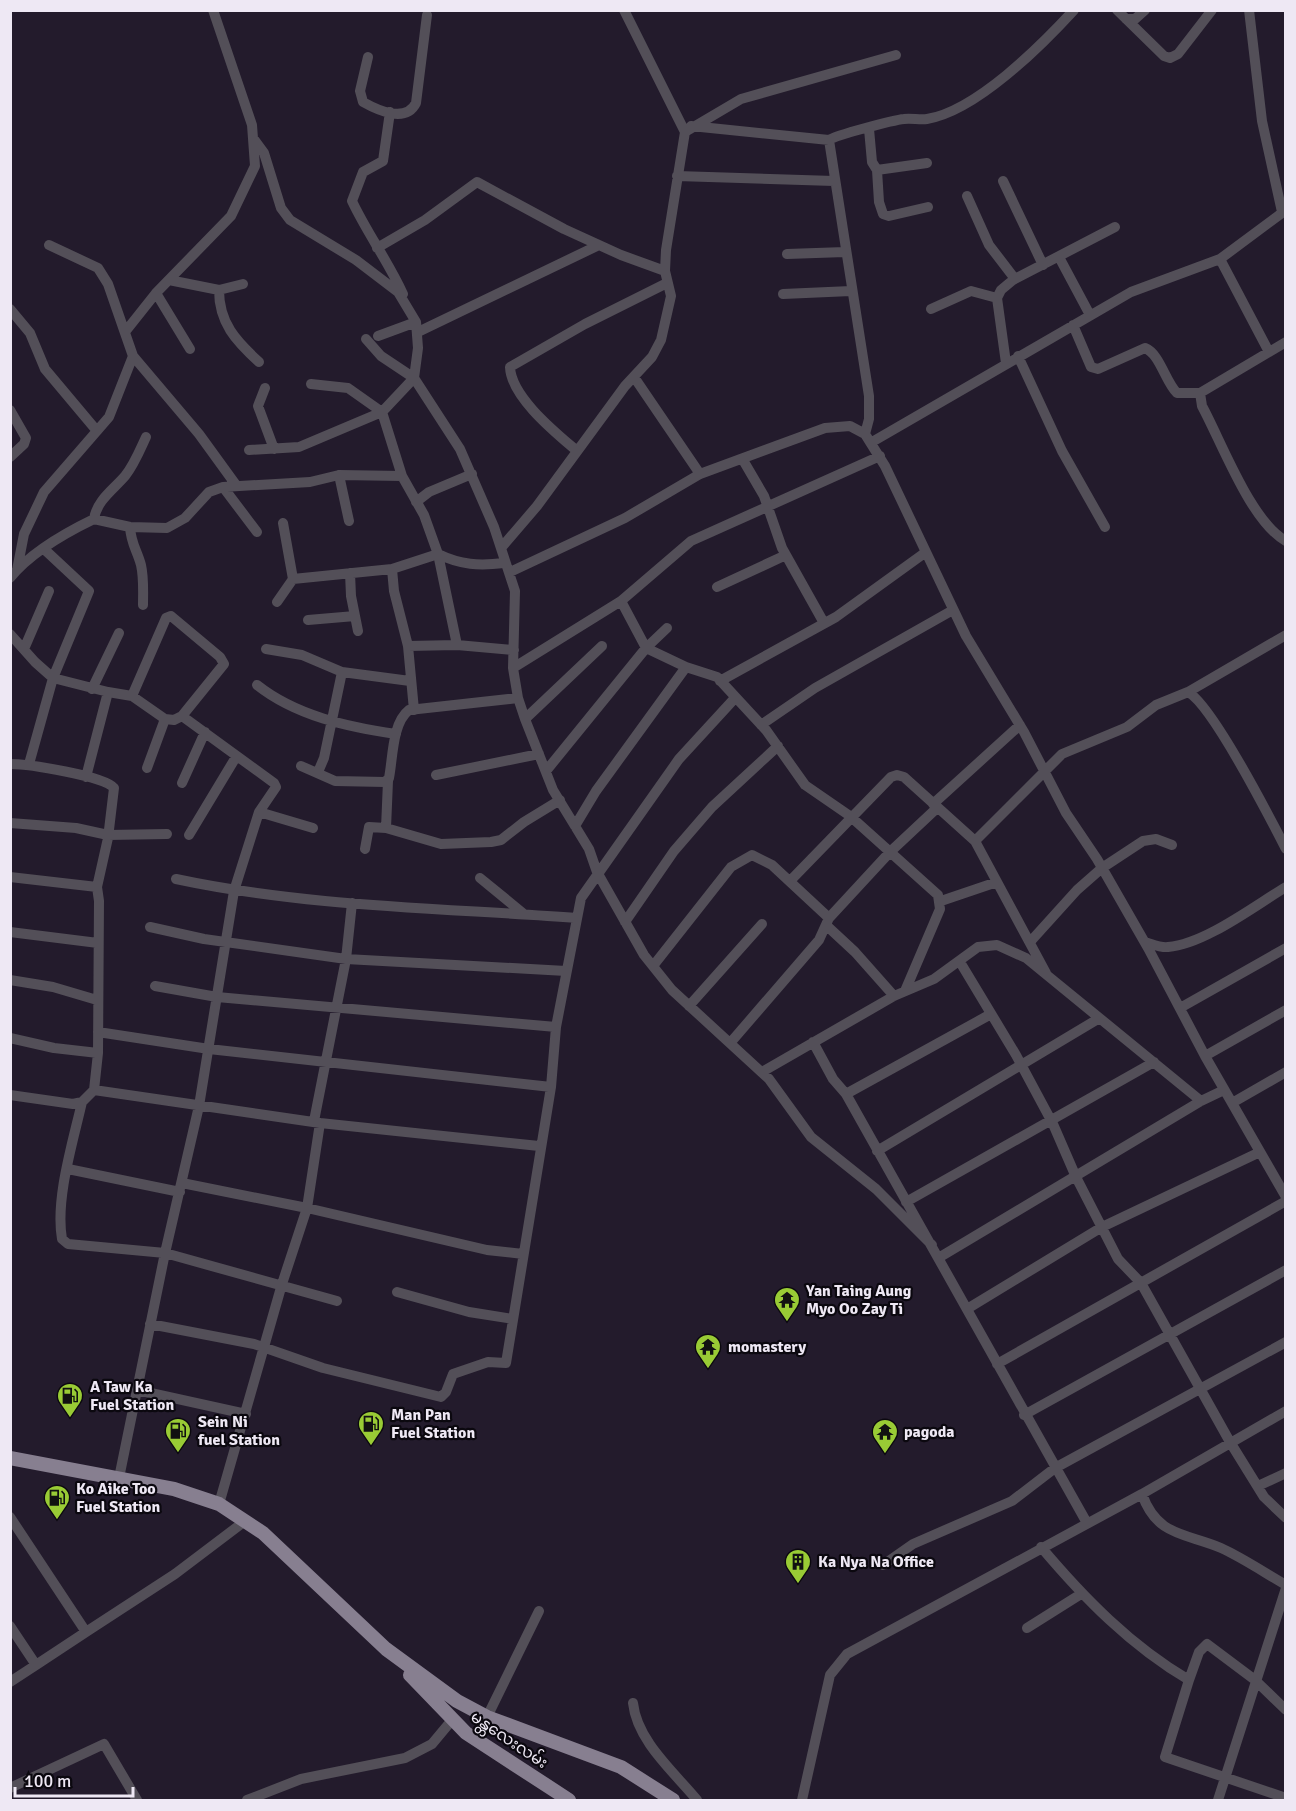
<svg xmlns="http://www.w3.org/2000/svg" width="1296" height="1811" viewBox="0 0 1296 1811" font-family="Signika,'Noto Sans Myanmar',sans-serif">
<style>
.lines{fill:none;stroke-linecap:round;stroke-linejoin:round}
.minor{stroke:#534f58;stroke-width:10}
.major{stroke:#877f90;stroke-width:14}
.labels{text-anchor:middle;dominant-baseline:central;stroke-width:4.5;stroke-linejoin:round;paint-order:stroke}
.poi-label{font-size:16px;font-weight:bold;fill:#eee8f4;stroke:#0b080f;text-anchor:start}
.street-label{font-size:16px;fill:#eee8f4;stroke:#0b080f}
</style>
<rect width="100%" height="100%" fill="#231b2c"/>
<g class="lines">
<path class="minor" d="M624,10L685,132
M1117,10L1164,56L1170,58L1178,54L1212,10
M1249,10L1262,121L1282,212
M1126,19H1135L1145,10
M368,57L360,91L363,102C379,111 406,123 416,103L427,15
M390,112L383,161L363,172L352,201C367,233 388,261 403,294
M691,126L829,140
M869,129L872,162L877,170L927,163
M877,170L879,202L883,214L889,216L928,207
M677,176L834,181
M1003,181L1043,265
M967,196L989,245L1012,275L1013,280L1001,290L997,298L1006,363
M49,245L98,268L108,284L133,356L199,434L236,485
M377,248L425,220L477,182L564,229L621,255L665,271
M787,254L845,252
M1059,257L1090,315
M1220,259L1269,352
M169,280L219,290C219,323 236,341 259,362
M1013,280L1115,227
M219,290L243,284
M156,293L190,349
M783,294L851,291
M10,309L30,333L45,369L97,431
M931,309L971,291L997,298
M1073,325L1091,367L1098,369L1145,348C1160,354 1165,381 1177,393H1200
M125,332L156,293L231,216L255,166L252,125L213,10
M418,332L599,245
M378,336L416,322
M366,339L381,356L414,378L460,449L494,527L515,591L513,668L518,698L525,719L553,790L589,849L597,872L644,955L672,990L769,1079L811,1137L876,1189L932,1245
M1286,342L1200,393L1202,406C1222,443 1251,522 1286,541
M1018,356L1062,451L1105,527
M634,377L700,474
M311,384L348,388L382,412L402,476
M265,388L258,406L274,449
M10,410L26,438L24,444L10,457
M865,434L869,419V396L829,140C836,135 894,120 904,119C911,118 920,120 927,119C976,111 1041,46 1074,10
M872,442L1131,292L1220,259L1286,210
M249,450L299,447L382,412L414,378L418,348L416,322L398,292L356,260L290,220L281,208L264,153L253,138
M577,451C556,433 511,397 510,367L585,324L667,283
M743,460L764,496L782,548L824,623
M339,475L349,521
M223,487L257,532
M416,502L429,492L472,474
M94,519C97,500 113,490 125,476C134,465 140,450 146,437
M130,527C131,544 137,550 141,565C144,578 143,592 143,605
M501,548L537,506L625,386L652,357L661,340L671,296L665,271L666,250L685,132L741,99L896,55
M392,569L394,591L408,646L414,710
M17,570L24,534L44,492L109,417L133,356
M510,572L625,518L700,474L825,428L850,426L865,434L885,466L966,636L1024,732L1066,813L1097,859L1148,948L1205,1056L1286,1197
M350,573L351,596L358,631
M10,578C30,553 65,533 94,519L130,527L167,528L185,518L209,492L223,487L310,482L339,475L402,476L424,515L438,554L457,645
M293,579L392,569L438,554C461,565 479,566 504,563
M717,587L786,555
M621,601L646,648L686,667L717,677L766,730L805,785L850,816L938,895L940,909L905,991
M277,602L293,579L283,523
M308,620L355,616
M10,634L35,662L53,678L108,692L86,777
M408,646L457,645L514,650
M24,649L49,591
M266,649L302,655L342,672L410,681
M513,668L621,601L691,541L880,456
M720,681L836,617L926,552
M257,685C296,716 348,727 396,734
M92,689L119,633
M108,692L132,696L165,719L147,768
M1188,692L1286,635
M132,696L166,618L171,616L220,657L224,664L182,716L174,720L165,719
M525,719L602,646
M761,725L815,688L953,610
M10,764C29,764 104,776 114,788L108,838L97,887L99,901L98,1053L94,1090L320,1123L539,1146
M29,764L53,678L89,591L44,549
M301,766L335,781L385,782L389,778C393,758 392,723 409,710L518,698
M546,771L646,648L667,628
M318,772L324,758L342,672
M436,775L539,754
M388,781L386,828L441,844L491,842L501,840L524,822L560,800
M182,783L205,732
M933,804L1020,725
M259,812L313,828
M10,823L76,828L108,835L167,834
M575,826L596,791L686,667
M189,835L236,757
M975,841L1062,754L1127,727L1156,705L1188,692C1213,706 1270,818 1286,849
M365,849L369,827L386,828
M10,877L97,887
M480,878L524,914
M176,879C307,907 444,908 577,918
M790,881L891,777L897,775L904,777L975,841L1046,973
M941,901L997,882
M625,922L674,851L712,807L778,746
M827,926L855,952L894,996
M150,927L204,939L346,959L566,971
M10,932L98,943
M1030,942L1077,890L1102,868L1143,841L1156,839L1172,845
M1145,942C1152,944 1161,948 1168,947C1205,944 1254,906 1286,887
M960,962L1016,1055L1053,1124L1076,1177L1118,1259L1141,1283L1230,1442L1264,1497L1286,1518
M653,966L731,867L752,855L772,865L829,918
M10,980L53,987L97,1000
M155,986L217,997L556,1027
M689,1006L762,924
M1180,1008L1286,948
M991,1014L846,1094L1087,1523
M98,1032L209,1049L551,1087
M10,1038L54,1048L98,1053
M731,1042L819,940L829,918L890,852L937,808
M813,1042L833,1079L846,1094
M1205,1056L1286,1010
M762,1072L894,996L934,979L978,947L997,945L1026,958L1201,1101
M10,1095L73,1104L82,1102L94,1090
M82,1102C73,1142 55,1199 62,1239L68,1244L165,1253L337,1301
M1232,1103L1286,1072
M314,1121L346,959L352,903
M877,1151L1098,1019
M68,1169L180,1192
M182,1183L307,1208L487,1250L523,1254
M906,1202L1154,1062
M940,1257L1201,1101L1224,1090
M397,1292L469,1312L513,1319
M967,1309L1102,1227L1260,1152
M150,1324L254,1344L323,1368L441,1397L446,1392L453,1374L488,1362L506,1363L551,1087L556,1027L581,898L679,759L735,698
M997,1364L1286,1201
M137,1390L246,1414
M1024,1415L1286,1270
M119,1478L165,1253L199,1106L234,891L259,812L276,787L274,783L182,716
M1258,1486L1286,1473
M1142,1494C1157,1537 1186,1533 1221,1548C1243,1558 1265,1573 1286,1585
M219,1504L282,1284L307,1208L320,1123
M10,1517L86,1632L36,1665
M1041,1547C1084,1598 1131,1646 1189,1680L1165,1757L1286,1798
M883,1565L913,1544L1012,1501L1055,1468L1286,1342
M10,1626L36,1665L10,1682
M1027,1628L1081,1594
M86,1632L175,1574L245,1521
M1189,1680L1199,1652L1207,1644L1255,1680L1286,1710
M633,1703C637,1741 674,1772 697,1800
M487,1717L539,1611
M10,1788L104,1744L137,1800
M247,1800L301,1779L405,1758L432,1744L452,1720
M802,1800L830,1675L847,1654L1142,1494L1286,1411
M1218,1800L1286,1588"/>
<path class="major" d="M10,1458L174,1489L219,1504L263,1533L386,1649L457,1701L487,1717L621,1767L673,1800
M410,1675L466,1733L569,1800"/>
</g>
<defs>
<symbol id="temple-pin" viewBox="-11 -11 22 30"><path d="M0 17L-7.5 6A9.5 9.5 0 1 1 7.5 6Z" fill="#99cb35" stroke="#0b080f"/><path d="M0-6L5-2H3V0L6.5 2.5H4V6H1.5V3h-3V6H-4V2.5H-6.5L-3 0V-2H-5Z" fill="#111"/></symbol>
<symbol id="fuel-pin" viewBox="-11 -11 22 30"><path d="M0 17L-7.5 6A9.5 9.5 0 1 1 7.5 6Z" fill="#99cb35" stroke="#0b080f"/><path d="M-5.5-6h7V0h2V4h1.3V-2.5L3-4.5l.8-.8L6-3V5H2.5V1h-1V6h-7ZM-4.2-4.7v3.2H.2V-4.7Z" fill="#111"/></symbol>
<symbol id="building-pin" viewBox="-11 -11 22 30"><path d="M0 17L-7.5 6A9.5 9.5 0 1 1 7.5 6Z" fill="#99cb35" stroke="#0b080f"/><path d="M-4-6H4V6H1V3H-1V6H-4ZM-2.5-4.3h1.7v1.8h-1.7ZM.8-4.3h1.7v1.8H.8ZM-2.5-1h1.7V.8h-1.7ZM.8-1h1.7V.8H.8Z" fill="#111"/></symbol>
</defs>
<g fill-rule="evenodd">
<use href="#temple-pin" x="772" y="1285" width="30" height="40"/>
<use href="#temple-pin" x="693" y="1332" width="30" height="40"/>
<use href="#fuel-pin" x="55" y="1381" width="30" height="40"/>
<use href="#fuel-pin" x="356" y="1409" width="30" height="40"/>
<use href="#fuel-pin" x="163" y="1416" width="30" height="40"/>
<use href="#temple-pin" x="870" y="1417" width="30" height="40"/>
<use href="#fuel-pin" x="42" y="1483" width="30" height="40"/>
<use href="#building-pin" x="783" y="1547" width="30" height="40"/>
</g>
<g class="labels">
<g class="poi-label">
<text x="806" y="1291">Yan Taing Aung<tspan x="806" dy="18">Myo Oo Zay Ti</tspan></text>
<text x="728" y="1347">momastery</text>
<text x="90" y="1387">A Taw Ka<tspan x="90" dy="18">Fuel Station</tspan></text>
<text x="391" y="1415">Man Pan<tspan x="391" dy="18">Fuel Station</tspan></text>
<text x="198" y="1422">Sein Ni<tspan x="198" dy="18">fuel Station</tspan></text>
<text x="904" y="1432">pagoda</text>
<text x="76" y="1489">Ko Aike Too<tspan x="76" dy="18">Fuel Station</tspan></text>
<text x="818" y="1562">Ka Nya Na Office</text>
</g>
<g class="street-label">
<text transform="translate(509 1740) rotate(34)">မန္တလေးလမ်း</text>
</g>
</g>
<rect width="1296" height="1811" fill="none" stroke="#eee8f4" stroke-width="24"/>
<path d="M15 1787v9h118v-9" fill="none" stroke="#eee8f4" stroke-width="3"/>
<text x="24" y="1787" font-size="18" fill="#eee8f4" stroke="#0b080f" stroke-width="4.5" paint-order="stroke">100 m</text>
</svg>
